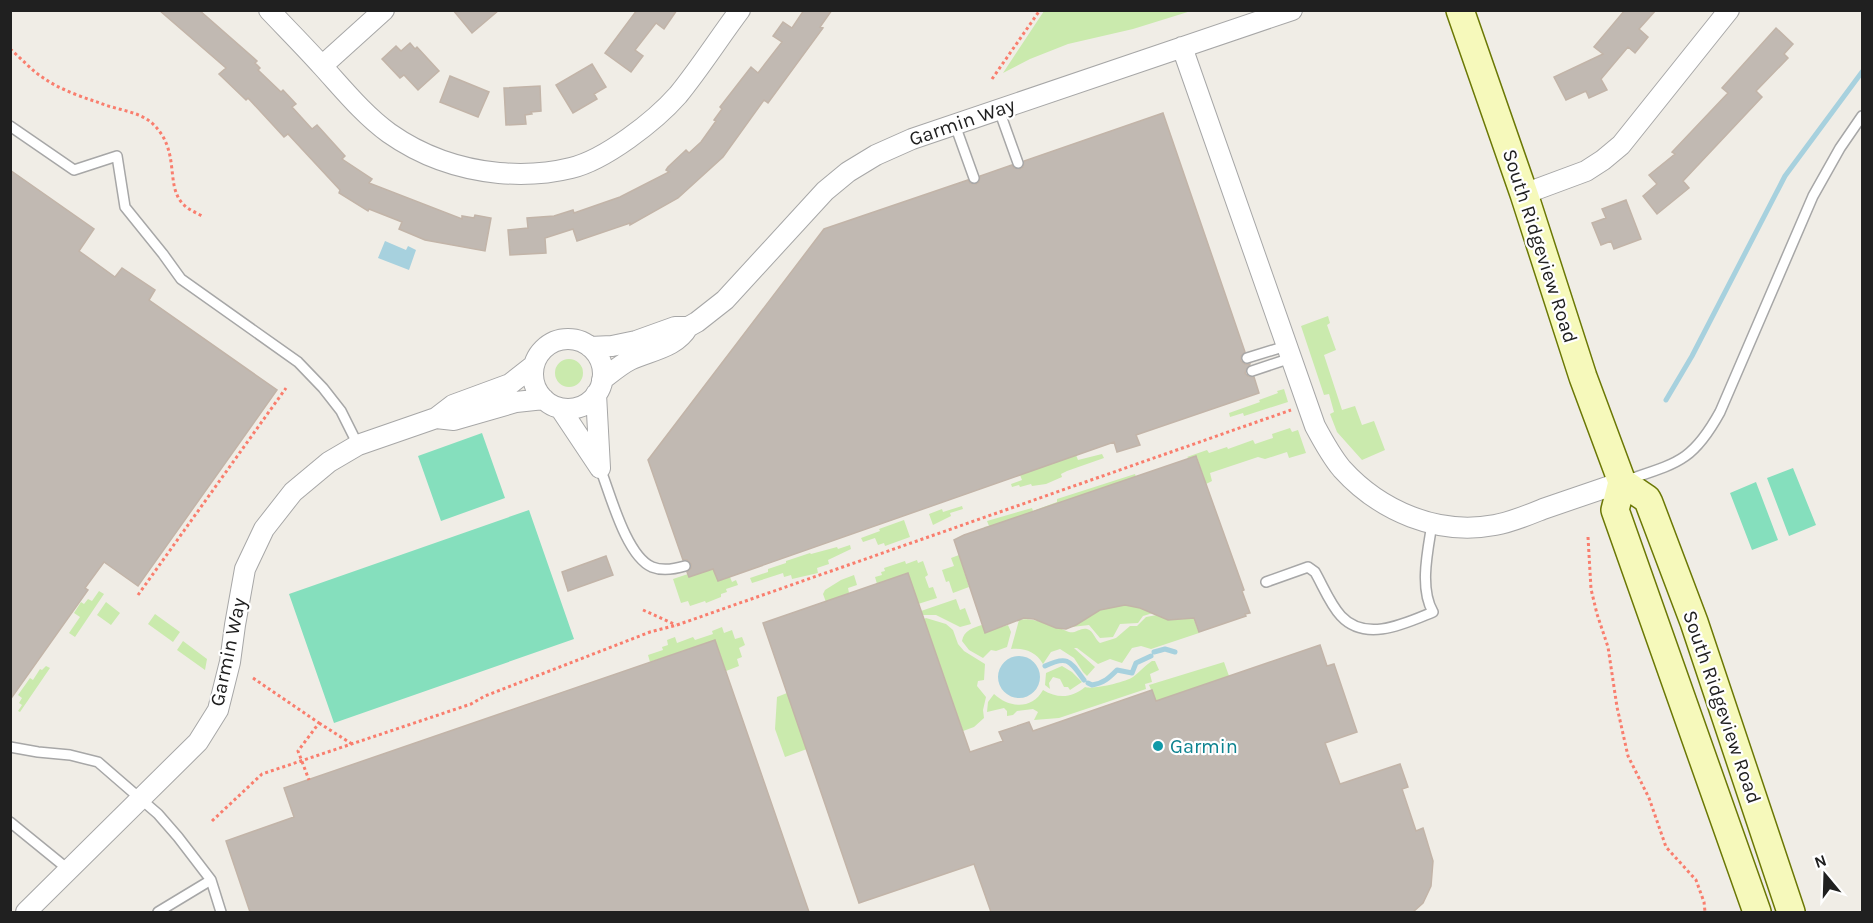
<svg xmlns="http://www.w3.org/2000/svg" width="1873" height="923" viewBox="0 0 1873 923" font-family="Karla,sans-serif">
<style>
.grass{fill:#caeaad}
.pitch{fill:#85dfbd}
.water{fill:#a7d1de}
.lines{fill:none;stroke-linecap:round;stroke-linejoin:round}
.stream{stroke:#a7d1de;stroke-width:5}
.building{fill:#c1b9b2;stroke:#c2b4a8;stroke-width:1.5}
.lane-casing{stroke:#a7a7a7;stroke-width:12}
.street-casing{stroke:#a7a7a7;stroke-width:22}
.secondary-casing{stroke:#6b7805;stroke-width:30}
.path{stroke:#f97e6e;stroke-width:3;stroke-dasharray:3 3;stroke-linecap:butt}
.lane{stroke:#fff;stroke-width:9}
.street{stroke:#fff;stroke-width:20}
.secondary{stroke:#f6f9bb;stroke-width:27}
.culture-dot{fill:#0f9aa8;stroke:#fff;stroke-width:2}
.labels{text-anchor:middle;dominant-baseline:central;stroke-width:4.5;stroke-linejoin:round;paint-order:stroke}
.street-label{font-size:20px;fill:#202020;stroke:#fff}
.culture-label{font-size:20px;fill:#0d838f;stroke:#fff;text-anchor:start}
</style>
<rect width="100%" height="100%" fill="#f0ede6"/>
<path class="grass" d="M1044,11V10L1191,11L1133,29L1068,44L1030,59L1003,73Z
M1328,316L1330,323L1327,325L1336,350L1324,355L1342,410L1355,406L1362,425L1374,421L1385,450L1362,460L1337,432L1330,414L1334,412L1329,394L1324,395L1301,326Z
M555 373a14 14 0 1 1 28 0a14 14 0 1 1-28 0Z
M1284,389L1288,402L1244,416L1243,413L1230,417L1229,413L1260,402L1259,400L1278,393L1277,391Z
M1290,428L1292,432L1298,430L1306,453L1289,458L1287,452L1265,459L1258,457L1210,473L1212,481L1206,484L1197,457L1190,459L1187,457L1207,450L1209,453L1227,447L1228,449L1253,440L1255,444L1273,438L1272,434Z
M1102,454L1104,458L1067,471L1061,474L1062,477L1046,484L1032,486L1031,484L1020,487L1019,485L1012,487L1011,484L1022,480L1020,475L1076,455L1078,460Z
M1135,474L1136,477L985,529L984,527L989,526L987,521L1032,508L1033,511L1057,502V499Z
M962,506L963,509L950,513L951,516L933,525L929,514L942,509L943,512Z
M904,520L910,537L885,546L884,543L878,545L875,538L863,542L861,538L880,531L879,529Z
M850,545L851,549L828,560L829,564L817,568L818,573L792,579L791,575L784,577L783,573L752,583L750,578L768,572V569L786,563V561L810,553L811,554L837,547L838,549Z
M959,555L969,587L953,593L949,581L946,582L942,570L954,566L951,558Z
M917,560L918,563L923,561L928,575L925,577L929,588L933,587L937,598L918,604L877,584L875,577L882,575L881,572L885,571L884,568L905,561L906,564Z
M713,569L718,581L730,577L732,582L736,580L738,585L726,589L727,592L721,594V597L706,603L705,601L690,606L688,601L681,603L673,579L688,574L689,577Z
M854,575L857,585L848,588L849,593L826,602L823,594L825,590L841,580Z
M99,591L104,594L75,637L69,633L80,617L74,613L81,602L84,604L88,599L92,601Z
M956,599L960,610L965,608L971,624L960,627L936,615H922L921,611Z
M106,602L120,613L111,625L97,615Z
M1124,605L1140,608L1153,613L1143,616L1138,623L1120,624L1113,637L1100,638L1089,625L1072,627L1100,610Z
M155,614L180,632L173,642L148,624Z
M1157,615L1173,620L1193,617L1199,633L1151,649L1141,646L1132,648L1122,663L1110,659L1098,664L1077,648H1074L1095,667L1087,676L1083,672L1074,658L1060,649L1051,652L1043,664C1036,652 1025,648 1011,649L1019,620C1031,616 1057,627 1069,632C1075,634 1081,627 1087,629C1094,631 1095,640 1100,643L1116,638L1130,626H1137L1146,617Z
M926,618L946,624L953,630L958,644L964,651L985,664L984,680L978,681L977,686L986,697L983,710L984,718L974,727L963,731L924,619Z
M982,625L985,632L1008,625L1011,632L1007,647L996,651L991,650L983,658L969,650L962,641C964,630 973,628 982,625Z
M722,627L724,633L732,630L735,639L742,637L745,645L739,648L742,657L737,659L739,666L726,671L715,640L650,662L648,655L663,650L662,647L668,645L667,640L675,637L677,643L693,637L695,640L713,634L712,631Z
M183,641L207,659L205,670L177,650Z
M1152,661H1155L1159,670L1150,674L1152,682L1145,684L1146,689L1059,718L1034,720L1038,712L1033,709L1017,711L1013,715L1007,716V711L1004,708L987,712L988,702L994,694C1009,708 1032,710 1043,690C1058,699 1072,698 1085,687C1092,690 1126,682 1133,677C1140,672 1144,666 1152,661Z
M1224,662L1229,676L1156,701L1149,685Z
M46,666L50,668L20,712L18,711L22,705L19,703L22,698L18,695L30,678L33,680L40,669L42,670Z
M1062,666L1072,672L1082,682L1070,690L1068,687H1064L1060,679L1053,677L1049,683L1050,689L1045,685L1046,673Z
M787,693L807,749L785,757L775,729L777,697Z"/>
<path class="pitch" d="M482,433L505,498L441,521L418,456Z
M1793,468L1816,525L1789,536L1767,478Z
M1756,482L1778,540L1752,550L1730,493Z
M529,510L574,639L334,723L289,594Z"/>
<path class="water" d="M385,241L406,250L408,246L416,250L409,270L378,258Z
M998 677a21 21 0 1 1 42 0a21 21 0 1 1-42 0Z"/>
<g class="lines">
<path class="stream" d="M1666,400L1692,356L1785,176L1862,72
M1154,652L1165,649L1175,652
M1045,666C1068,655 1070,661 1084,680
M1088,683L1092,685C1104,683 1109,678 1117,670L1132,673L1136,663L1151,656"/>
</g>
<path class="building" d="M159,10H199L257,61L255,63L260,68L258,70L281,92L283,90L296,104L292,107L312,129L317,125L345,156L342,159L372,179L369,183L462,219V216L474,218L475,215L491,218L485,251L425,240L399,229L402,222L369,209L368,211L339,193L340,190L288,134L284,137L248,98L246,100L219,74L226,68Z
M453,10H499L472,33Z
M637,10H677L664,29L656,23L635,50L643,56L631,72L605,53Z
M804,10H832L820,27L823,28L768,103L764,100L723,157L678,198L630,225V223L577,241L573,229L545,238L546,253L510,255L508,230L528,228L527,218L554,216L573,210L574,213L620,197L669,172L666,170L668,167L686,150L689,153L701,142L716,121L714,120L722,109L720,107L751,67L758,73L782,42L773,36L783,22L792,28Z
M1625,10H1656L1639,29L1648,37L1635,53L1628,47L1601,79L1607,90L1589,98L1586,91L1566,100L1554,77L1603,54L1594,47Z
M1776,28L1793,44L1784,54L1788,58L1756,91L1762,97L1683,181L1689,188L1657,214L1643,196L1657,184L1649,175L1675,154L1672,152L1728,93L1722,88Z
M410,43L415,49L417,47L439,71L418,90L404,75L400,78L382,59L396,46L401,51Z
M592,64L606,87L594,94L597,99L573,113L556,85Z
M450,76L489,92L478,117L440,102Z
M540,86L541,111L531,112L532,114L525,115L526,124L506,125L504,88Z
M1163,113L1245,352L1241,356V361L1245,364H1250L1245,373L1248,376L1254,377L1259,393L1136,435L1140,445L1117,452L1114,442L718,581L713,569L689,577L687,572L691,568V564L687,560H683L648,460L824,229L968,180L970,183L976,184L979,182L980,176L1012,165L1014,168L1020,169L1023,167L1024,161Z
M10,170L94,229L79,251L115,277L122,268L155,290L149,300L277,390L138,586L104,562L85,588L88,590L10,700Z
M1626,200L1641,239L1614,249L1611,241L1601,245L1592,223L1606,218L1602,209Z
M1196,456L1244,590L1242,591L1250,613L1245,614L1246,616L1199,632L1194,618L1168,620L1140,608L1125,605L1100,610L1076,625L1066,629L1056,628L1034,619L1024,618L985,633L954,540L964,535Z
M606,556L613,575L568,591L562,572Z
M908,573L970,752L1003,741L999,732L1029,722L1033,731L1152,690L1156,701L1320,645L1327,666L1334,664L1357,732L1325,743L1340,784L1400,764L1408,787L1402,789L1416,831L1423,828L1433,861L1431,886L1423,903L1413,912H991L974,864L859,903L763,623Z
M715,640L809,912H250L226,841L294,817L284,788Z"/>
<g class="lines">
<defs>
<path id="lane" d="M999,110L1018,163
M955,125L974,178
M10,126L74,170L117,156L125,207L163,254L181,279L298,362L323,388L341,411L358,445
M1247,358L1286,346
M1252,371L1291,358
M600,468C610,493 626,556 652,567C662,571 675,569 685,566
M1627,480C1678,463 1693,461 1720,412L1813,196L1840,148L1862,116
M1266,582L1308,567L1315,572C1323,586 1330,604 1341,616C1366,643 1406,623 1433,612C1419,588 1428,550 1432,524
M10,747L38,752L70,755L98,762L158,814L178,837L211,880L221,912
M10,822L69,870
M158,912L211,880"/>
<path id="street" d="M269,10C287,29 305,47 322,66C343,89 364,115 389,133C423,157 458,169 499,173C523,175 547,174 571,168C605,160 655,121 678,95C700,68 719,38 740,10
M1182,47L1315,426C1323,441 1331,456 1342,469C1380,511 1438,536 1495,525C1512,522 1528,515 1543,509C1569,500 1595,491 1622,482
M322,66L384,10
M1524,194L1586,171L1603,160L1621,145L1729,10
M533 374a35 35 0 1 1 70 0a35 35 0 1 1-70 0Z
M590,347L612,346L636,341L675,327H688L697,322L725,300L825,191L848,172L876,155L912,139L1292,10
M602,380C611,373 620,365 630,360C651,350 676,348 688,327
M596,394L600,468
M560,408L600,468
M436,418L454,420L516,402L544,399
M26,912L198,742L218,710L230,662L235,625L245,569L264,529L293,492L329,462L358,445L436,418L453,405L510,384L533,366"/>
<path id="secondary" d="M1460,10L1524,194L1583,377L1622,482L1615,510L1757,912
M1622,482L1647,499L1649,503L1694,622L1791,912"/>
</defs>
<use href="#lane" class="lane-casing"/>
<use href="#street" class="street-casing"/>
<use href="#secondary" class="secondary-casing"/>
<path class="path" d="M1197,11L1198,10
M10,49C22,59 32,71 45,79C61,90 82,97 100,103C117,110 138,111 152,123C181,150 165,183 182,203C187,209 195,212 202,216
M992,79L1040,10
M1588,537L1591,589L1597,614L1608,647L1617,707L1628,756L1649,798L1666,847L1696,880L1704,902L1705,912
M138,595L286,388
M643,610L676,625
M253,678L319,723L298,751L309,780
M319,723L352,744
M212,821L262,774L471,704L485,696L650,632L677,625L1291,410"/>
<use href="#lane" class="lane"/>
<use href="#street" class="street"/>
<use href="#secondary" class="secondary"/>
</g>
<circle class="culture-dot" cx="1158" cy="746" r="6"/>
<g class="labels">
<g class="street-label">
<text transform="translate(962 122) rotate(-19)">Garmin Way</text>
<text transform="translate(1540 246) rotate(72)">South Ridgeview Road</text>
<text transform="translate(228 652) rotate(-78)">Garmin Way</text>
<text transform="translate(1722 707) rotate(71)">South Ridgeview Road</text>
</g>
<g class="culture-label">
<text x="1170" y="746">Garmin</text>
</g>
</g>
<rect width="1873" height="923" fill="none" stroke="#202020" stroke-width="24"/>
<g transform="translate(1825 875) rotate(341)" stroke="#ffffff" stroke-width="4.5" paint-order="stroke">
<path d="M0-4.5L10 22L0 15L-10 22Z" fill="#202020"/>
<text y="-9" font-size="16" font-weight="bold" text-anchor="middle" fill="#202020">N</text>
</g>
</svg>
